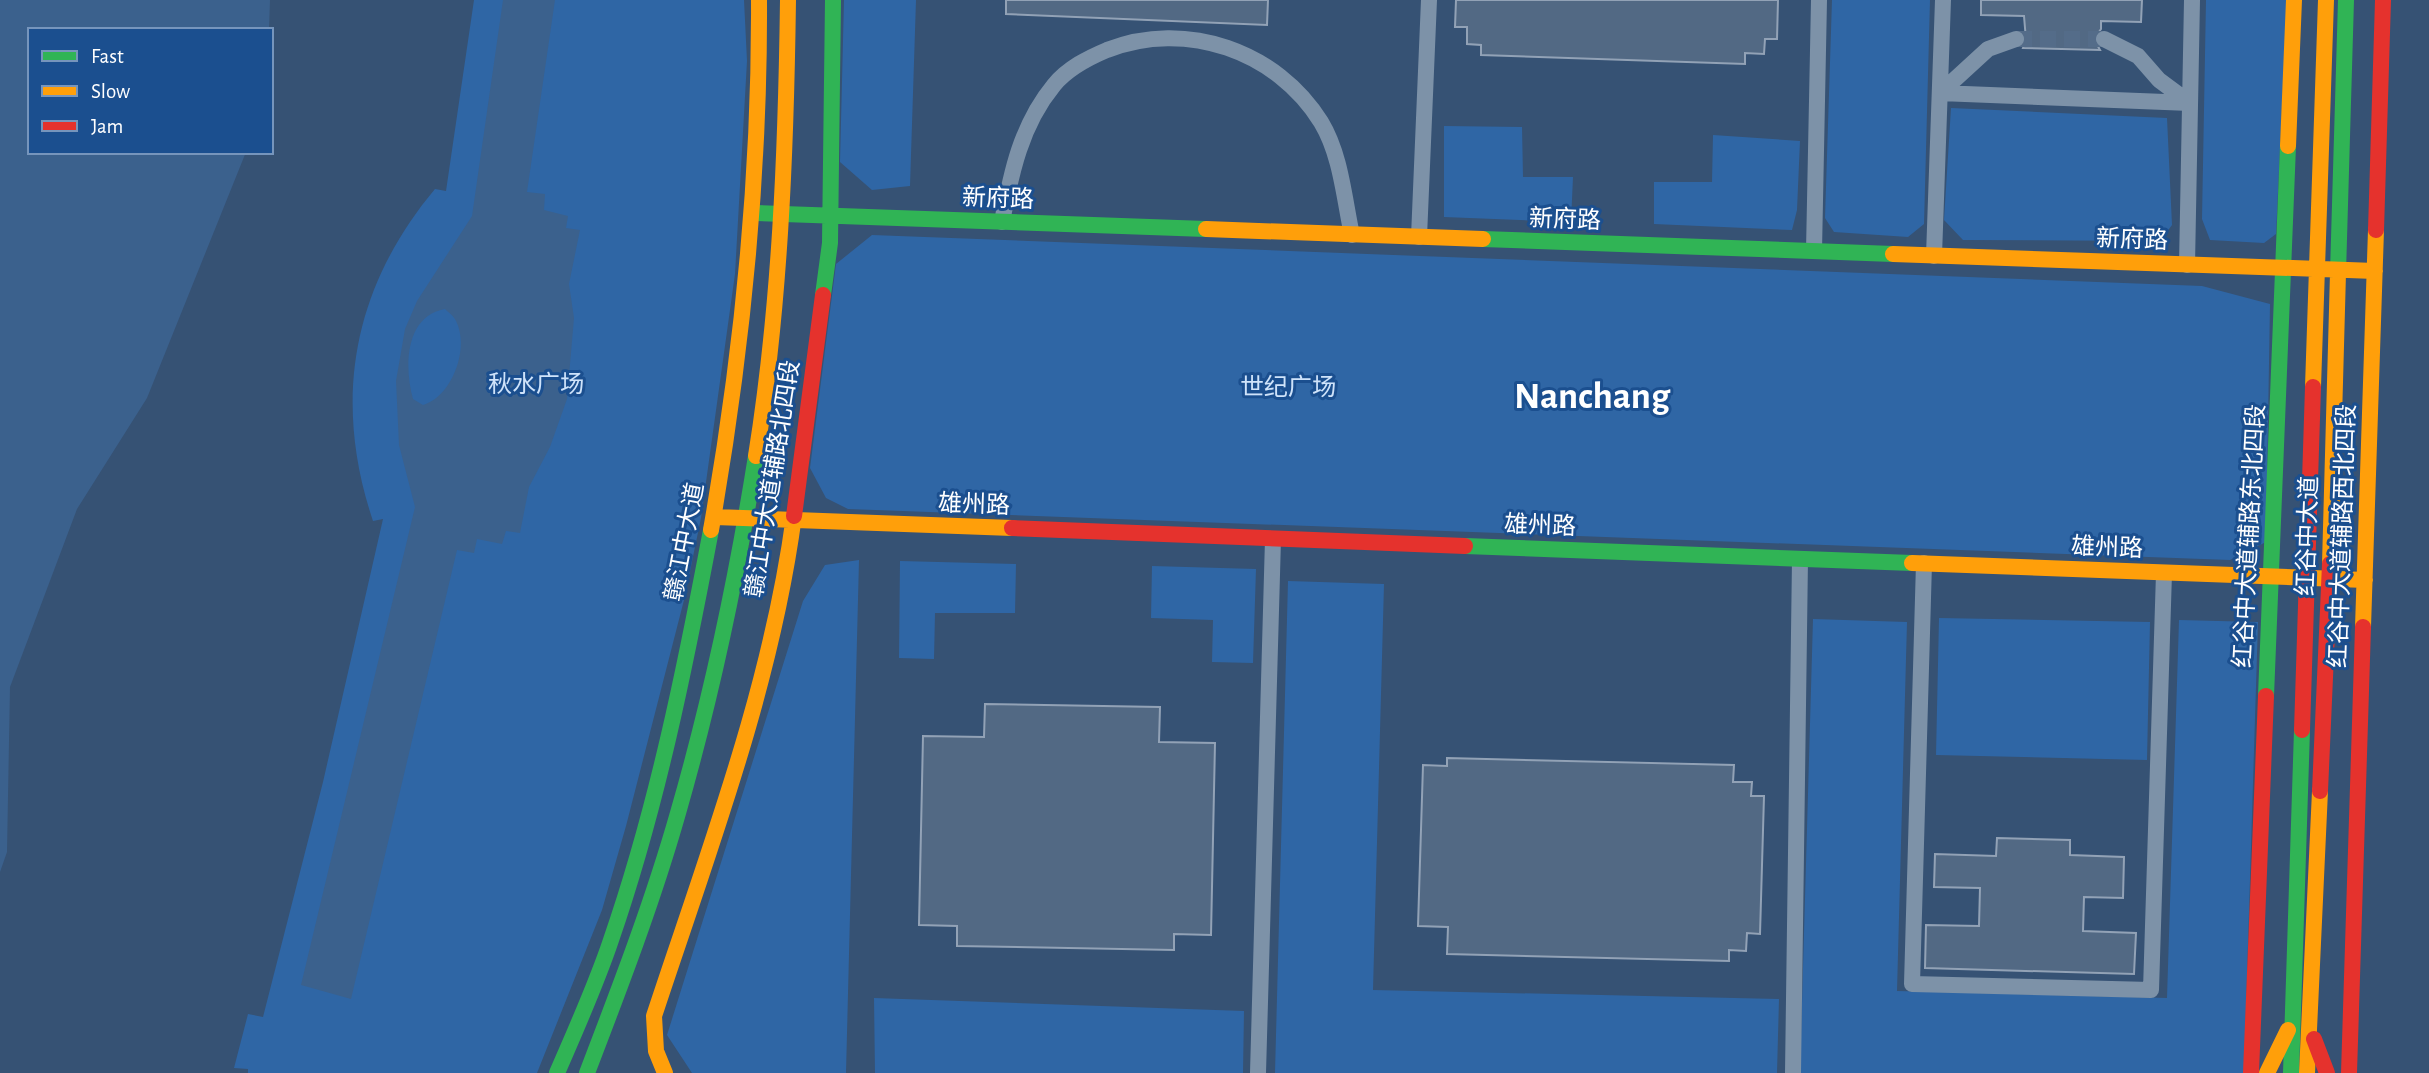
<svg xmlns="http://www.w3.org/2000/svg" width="2429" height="1073" viewBox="0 0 2429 1073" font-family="'Alegreya Sans','Noto Sans SC',sans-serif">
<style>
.green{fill:#2f66a5}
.water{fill:#3b618d;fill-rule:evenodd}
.building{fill:#526984;stroke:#92a2b6;stroke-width:2}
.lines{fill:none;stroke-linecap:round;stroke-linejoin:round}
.street-tunnel{stroke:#546c89;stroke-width:16;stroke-dasharray:16 8;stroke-linecap:butt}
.street{stroke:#7d92a8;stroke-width:16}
.fast{stroke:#30b455;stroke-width:16}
.slow{stroke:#ff9f0a;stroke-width:16}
.jam{stroke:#e5322d;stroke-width:16}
.labels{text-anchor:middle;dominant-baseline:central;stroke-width:6;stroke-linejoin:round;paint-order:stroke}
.street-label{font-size:24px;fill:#fff;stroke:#1b4f8f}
.park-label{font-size:24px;fill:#cfe3fa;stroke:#1b4f8f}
.town-label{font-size:38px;font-weight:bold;fill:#fff;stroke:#1b4f8f}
</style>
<rect width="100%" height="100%" fill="#365274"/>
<path class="green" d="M474,0H744L747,61L735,274L701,518L684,600L626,826L602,910L537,1073H248V1069L234,1068L248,1014L263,1017L323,782L383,519L373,521C332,399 353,287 435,189L446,191Z
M844,0H916L910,186L872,190L840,162Z
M1832,0H1930L1924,224L1908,237L1834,232L1825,218Z
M2206,0H2287L2276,234L2264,243L2210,240L2202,219Z
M1951,108L2167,118L2172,225L2160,241L1963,240L1944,220Z
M1444,126L1522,127L1523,177H1573L1571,222L1444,217Z
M1713,135L1800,141L1797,210L1792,230L1654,224V182H1712Z
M872,235L2202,286L2270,304L2266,542L2230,560L848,509L826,498L810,468L836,264Z
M859,560L846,1073H692L667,1035L803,601L825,565Z
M900,561L1016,564L1015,613H935L934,659L899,658Z
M1152,566L1256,569L1253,663L1212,662L1213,620L1151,618Z
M1288,581L1384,584L1373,990L1779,999L1777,1073H1275Z
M1939,618L2150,622L2147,760L1936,755Z
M1813,619L1907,622L1897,991L2167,998L2179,620L2258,622L2244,1073H1800Z
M874,998L1244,1011L1243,1073H875Z"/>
<path class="water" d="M0,0H270L269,30H30V152H246L147,398L77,509L10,687L7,852L0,872Z
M503,0H555L527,192L545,194L544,210L568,216L566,228L580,230L569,284L574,318L567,399L550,447L529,487L520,533L506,531L502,544L477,539L474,553L457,550L351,999L301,985L415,507L399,445L396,381L405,329L417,301L472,216ZM445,309C448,312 454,316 456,321C470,348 452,397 423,405L413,399C404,367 405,316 445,309Z"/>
<path class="building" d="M1006,0H1268L1267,25L1006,14Z
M1456,0H1778L1777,39H1765L1764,54L1745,53V64L1481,55V45L1467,44V27H1455Z
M1981,0H2142L2141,22L2101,21V29L2094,39L2100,50L2023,48L2026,40L2024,16L1981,15Z
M985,704L1160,707L1159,742L1215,743L1211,935L1174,934V950L957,946V926L919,925L923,736L984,737Z
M1447,758L1734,765L1733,782H1752L1751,796H1764L1760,934L1747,933L1746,951L1729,950V961L1447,954L1448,927L1418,926L1423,765L1447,766Z
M1997,838L2070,840V855L2124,857L2123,898L2084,897L2083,931L2136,933L2134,974L1925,968L1926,925L1979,926L1980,888L1934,887L1935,854L1996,856Z"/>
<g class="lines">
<path class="street-tunnel" d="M2016,39H2104"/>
<path class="street" d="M2016,39L1988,49L1940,93L2190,103L2159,80L2138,56L2104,39
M1002,222C1011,173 1021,125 1054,85C1068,68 1088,58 1107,50C1186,19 1277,51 1321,122C1341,155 1344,198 1352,235
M1419,237L1429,0
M1814,251L1819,0
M1934,256L1943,0
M2187,265L2192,0
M1924,563L1912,984L2151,990L2164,573
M1258,1073L1273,539
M1793,1073L1800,559"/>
<path class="fast" d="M754,213L1206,229
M1483,239L1893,254
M2338,273L2346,0
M823,295L830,243L833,0
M1465,546L1912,563
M2266,696L2288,146
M557,1073C576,1029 596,985 611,940C657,807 685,668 711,530
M587,1073C620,987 653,901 678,813C712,695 737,576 756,456
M2291,1073L2302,730"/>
<path class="slow" d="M2288,146L2294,0
M1206,229L1483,239
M1893,254L2375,271
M2313,387L2326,0
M756,456C780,305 786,153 788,0
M715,517L1012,528
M711,530C742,354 760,179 759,0
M1912,563L2365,580
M2330,564L2338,273
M2363,627L2376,230
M665,1073L656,1051L654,1016C708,852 771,688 794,516
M2267,1073L2288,1030
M2307,1073L2320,791"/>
<path class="jam" d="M2376,230L2383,0
M794,516L823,295
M1012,528L1465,546
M2302,730L2313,387
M2320,791L2330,564
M2314,1039L2327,1073
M2251,1073L2266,696
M2349,1073L2363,627"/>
</g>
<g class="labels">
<g class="street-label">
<text transform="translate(998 199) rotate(2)">新府路</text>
<text transform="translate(1565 220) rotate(2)">新府路</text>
<text transform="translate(2132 240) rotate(2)">新府路</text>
<text transform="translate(773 479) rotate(-81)">赣江中大道辅路北四段</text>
<text transform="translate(974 505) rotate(2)">雄州路</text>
<text transform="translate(1540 526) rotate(2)">雄州路</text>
<text transform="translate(2250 536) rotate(-87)">红谷中大道辅路东北四段</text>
<text transform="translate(2308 536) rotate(-88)">红谷中大道</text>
<text transform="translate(2343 536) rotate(-88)">红谷中大道辅路西北四段</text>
<text transform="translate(685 542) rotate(-79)">赣江中大道</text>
<text transform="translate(2107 548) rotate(2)">雄州路</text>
</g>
<g class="park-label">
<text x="536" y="385">秋水广场</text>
<text x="1288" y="388">世纪广场</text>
</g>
<g class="town-label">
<text x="1592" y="397">Nanchang</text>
</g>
</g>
<rect x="28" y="28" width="245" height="126" fill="#1b4f8f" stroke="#7695bc" stroke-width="2"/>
<rect x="42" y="51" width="35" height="10" fill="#30b455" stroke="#7695bc" stroke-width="2"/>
<text x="91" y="63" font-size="21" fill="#ffffff">Fast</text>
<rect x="42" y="86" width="35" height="10" fill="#ff9f0a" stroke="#7695bc" stroke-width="2"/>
<text x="91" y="98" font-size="21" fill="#ffffff">Slow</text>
<rect x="42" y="121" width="35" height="10" fill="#e5322d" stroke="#7695bc" stroke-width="2"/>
<text x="91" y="133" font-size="21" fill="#ffffff">Jam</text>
</svg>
